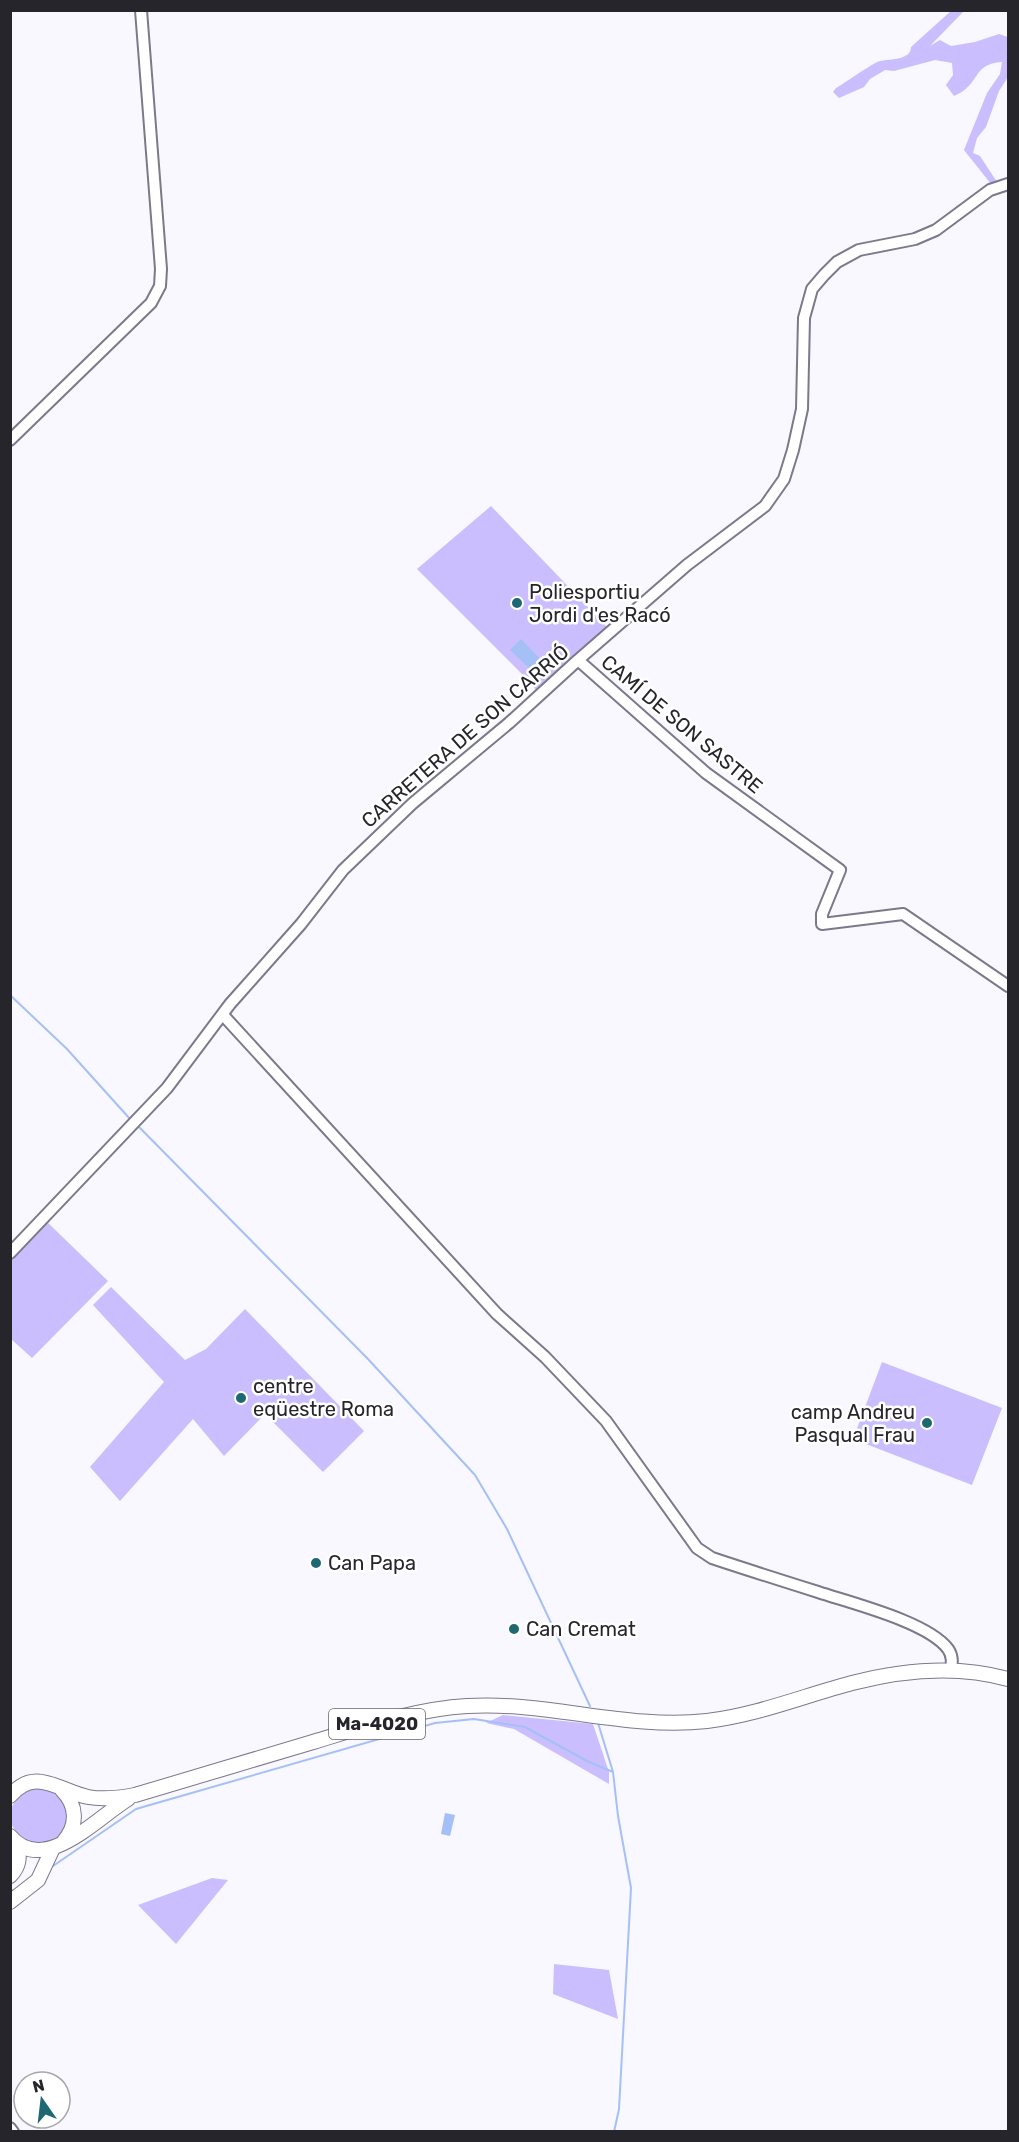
<svg xmlns="http://www.w3.org/2000/svg" width="1019" height="2142" viewBox="0 0 1019 2142" font-family="Rubik,sans-serif">
<style>
.green{fill:#cbbefe}
.water{fill:#a5c0f7}
.lines{fill:none;stroke-linecap:round;stroke-linejoin:round}
.stream{stroke:#a5c0f7;stroke-width:2}
.minor-casing{stroke:#7c798a;stroke-width:14}
.major-casing{stroke:#7c798a;stroke-width:16}
.minor{stroke:#fff;stroke-width:10}
.major{stroke:#fff;stroke-width:14}
.poi-dot{fill:#1e6873;stroke:#fff;stroke-width:2}
.labels{text-anchor:middle;dominant-baseline:central;stroke-width:5;stroke-linejoin:round;paint-order:stroke}
.shield{fill:#fff;stroke:#67666b;stroke-width:1.5}
.shield-label{font-size:18px;font-weight:bold;fill:#26252c}
.poi-label{font-size:20px;fill:#26252c;stroke:#fff;text-anchor:start}
.street-label{font-size:20px;fill:#26252c;stroke:#fff}
</style>
<rect width="100%" height="100%" fill="#f9f7ff"/>
<path class="green" d="M952,10L964,11L930,46L940,40L951,46L975,42L999,34L1008,37V77L999,91L986,127L977,138L973,153L980,156L997,182L991,184L964,150L987,93L1000,74L1002,62C971,64 981,85 954,96L946,85L953,75L952,63L935,60L894,71L885,70L870,79L864,87L839,98L833,92L836,88C845,83 874,62 880,61C891,59 911,60 911,47Z
M491,506L607,627L537,692L530,682L417,569Z
M46,1221L108,1281L32,1358L11,1339L10,1260Z
M111,1287L185,1360L206,1349L245,1309L364,1431L323,1472L265,1414L224,1456L193,1419L120,1501L90,1467L164,1382L93,1305Z
M882,1362L1002,1408L972,1485L853,1439Z
M503,1715L593,1724L609,1772V1784L514,1729L486,1723Z
M47,1787L62,1797L69,1819L59,1840L31,1845C4,1823 2,1813 27,1788Z
M212,1878L228,1880L176,1944L138,1905Z
M554,1964L609,1970L618,2019L553,1994Z"/>
<path class="water" d="M521,639L542,661L532,671L510,650Z
M445,1813L455,1815L450,1836L441,1834Z"/>
<g class="lines">
<path class="stream" d="M10,995L67,1049L130,1119
M139,1127L368,1359L475,1475L507,1529L590,1706
M598,1723L613,1772
M53,1866L136,1809L435,1723L474,1719L525,1727L587,1761L613,1772L618,1816L631,1888L619,2109L614,2132
M10,1891L12,1890"/>
<defs>
<path id="minor" d="M10,440L151,303L160,286L161,269L141,10
M578,660L706,773L840,870L822,914V924L903,914L1008,986
M223,1015L497,1314L545,1357L606,1421L697,1548L712,1558C748,1570 783,1581 818,1592C851,1603 928,1622 948,1649C953,1656 952,1663 951,1671
M10,1253L167,1088L230,1004L301,924L343,870L413,803L509,723L578,660L687,565L765,506L784,479L793,450L802,409L804,318L812,289L824,275L837,262L859,250L915,239L936,230L990,190L1008,184
M10,2128L13,2132"/>
<path id="major" d="M62,1790C77,1805 78,1825 64,1841
M10,1796C35,1766 59,1791 88,1797C104,1800 119,1798 135,1795C194,1777 254,1760 313,1742C363,1727 415,1709 467,1706C548,1701 626,1730 707,1721C757,1715 803,1696 852,1683C902,1670 958,1665 1008,1679
M10,1836C43,1877 98,1817 128,1799
M10,1876C20,1866 20,1857 17,1843
M10,1902L38,1880L53,1848"/>
</defs>
<use href="#minor" class="minor-casing"/>
<use href="#major" class="major-casing"/>
<use href="#minor" class="minor"/>
<use href="#major" class="major"/>
</g>
<g class="poi-dot">
<circle cx="517" cy="603" r="6"/>
<circle cx="241" cy="1398" r="6"/>
<circle cx="927" cy="1423" r="6"/>
<circle cx="316" cy="1563" r="6"/>
<circle cx="514" cy="1629" r="6"/>
</g>
<g class="labels">
<rect class="shield" x="329" y="1709" width="96" height="30" rx="4.5"/>
<g class="shield-label">
<text x="377" y="1724">Ma-4020</text>
</g>
<g class="poi-label">
<text x="529" y="592">Poliesportiu<tspan x="529" dy="23">Jordi d'es Racó</tspan></text>
<text x="253" y="1386">centre<tspan x="253" dy="23">eqüestre Roma</tspan></text>
<text x="915" y="1412" text-anchor="end">camp Andreu<tspan x="915" dy="23">Pasqual Frau</tspan></text>
<text x="328" y="1563">Can Papa</text>
<text x="526" y="1629">Can Cremat</text>
</g>
<g class="street-label">
<text transform="translate(682 724) rotate(40)">CAMÍ DE SON SASTRE</text>
<text transform="translate(465 736) rotate(-41)">CARRETERA DE SON CARRIÓ</text>
</g>
</g>
<rect width="1019" height="2142" fill="none" stroke="#26252c" stroke-width="24"/>
<g transform="translate(42 2100) rotate(346)"><circle r="28" fill="#ffffff" stroke="#a8a8ab" stroke-width="1.5"/>
<path d="M0-4.5L10 22L0 15L-10 22Z" fill="#1e6873"/>
<text y="-9" font-size="16" font-weight="bold" text-anchor="middle" fill="#26252c">N</text>
</g>
</svg>
